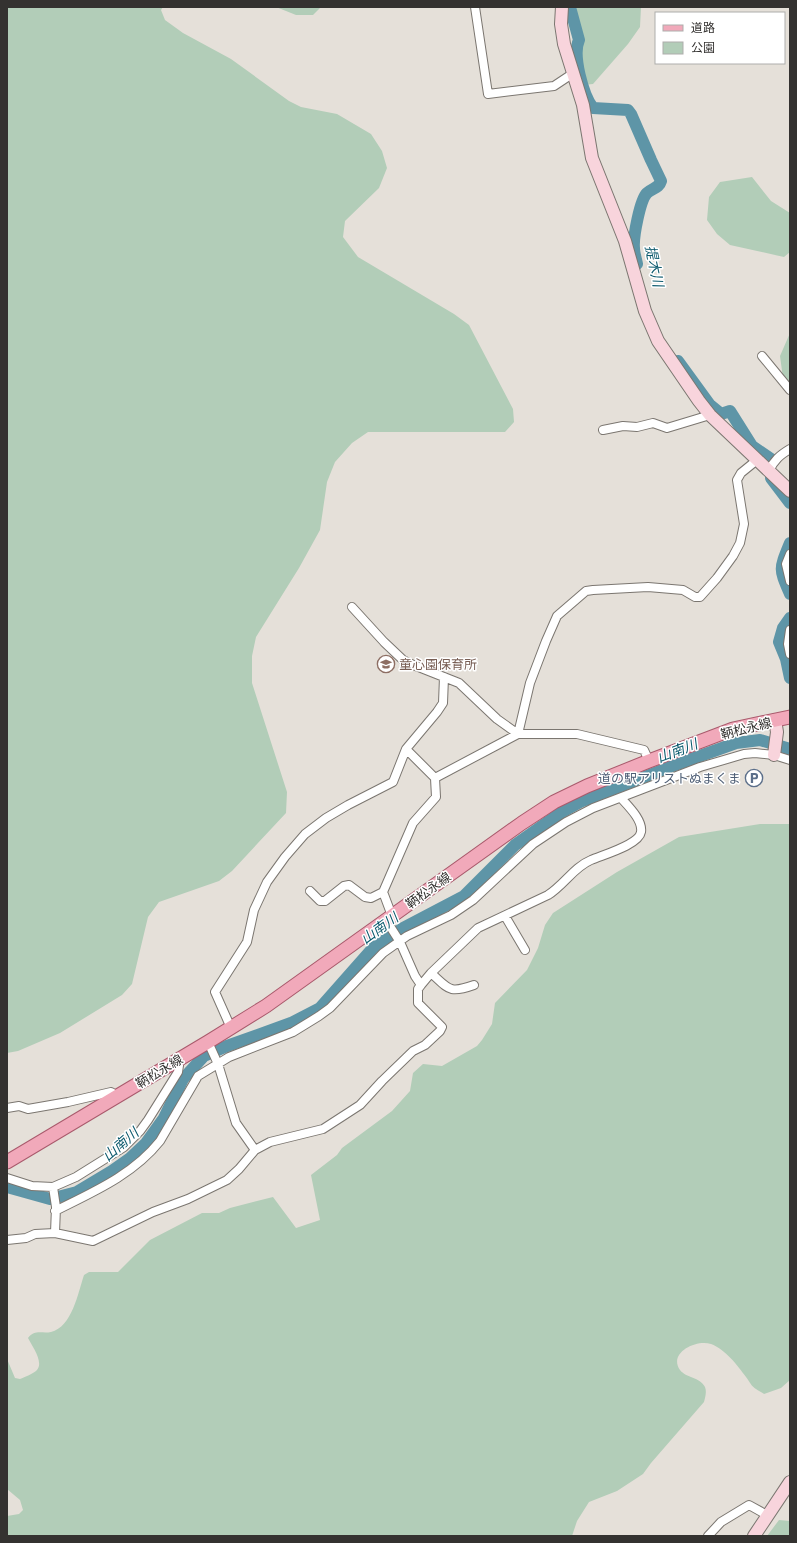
<svg xmlns="http://www.w3.org/2000/svg" width="797" height="1543" viewBox="0 0 797 1543" font-family="'Exo 2','Noto Sans JP',sans-serif">
<style>
.green{fill:#b2cdb8}
.lines{fill:none;stroke-linecap:round;stroke-linejoin:round}
.river{stroke:#5e95a7;stroke-width:12}
.street-casing{stroke:#7b7670;stroke-width:10}
.secondary-casing{stroke:#7b7670;stroke-width:14}
.primary-casing{stroke:#a95a6c;stroke-width:15}
.street{stroke:#fff;stroke-width:8}
.secondary{stroke:#f8d4dc;stroke-width:12}
.primary{stroke:#f1a9ba;stroke-width:13}
.labels{text-anchor:middle;dominant-baseline:central;stroke-width:3;stroke-linejoin:round;paint-order:stroke}
.education-label{font-size:13px;fill:#785e54;stroke:#fff;text-anchor:start}
.street-label{font-size:13px;fill:#343230;stroke:#fff}
.service-label{font-size:13px;fill:#4e5e75;stroke:#fff;text-anchor:end}
.water-label{font-size:14px;font-style:italic;fill:#0b596d;stroke:#fff}
</style>
<rect width="100%" height="100%" fill="#e5e0d9"/>
<path class="green" d="M7,7H163L161,10L165,20L183,33L231,59L289,101L301,107L337,114L371,134L382,151L387,168L379,188L345,221L343,237L358,257L454,314L469,325L513,409L514,422L505,432H368L352,443L335,462L327,482L320,530L299,568L256,637L252,656V683L287,792L286,813L232,871L219,881L159,902L148,917L132,984L122,995L60,1033L18,1051L7,1053Z
M276,7H321L313,15H296Z
M567,7H641L640,27L628,44L593,84L583,85Z
M752,177L771,201L790,213V252L784,257L730,245L717,234L707,220L709,197L720,182Z
M790,333V384L783,378L780,356Z
M760,824H790V1380L781,1388L764,1394C762,1392 758,1391 756,1389C752,1387 749,1381 746,1377C738,1366 725,1349 711,1344C696,1339 668,1353 680,1370C686,1378 700,1377 705,1387C707,1392 705,1398 704,1402L651,1463L643,1474L617,1491L589,1502L577,1521L572,1536H7V1516L19,1514L23,1510L20,1500L7,1489V1359L15,1378L20,1379C25,1377 33,1374 37,1370C44,1362 32,1346 28,1338C35,1329 42,1334 51,1332C72,1327 78,1293 84,1275L89,1272H118L150,1240L202,1213H219L230,1208L273,1197L296,1228L320,1220L311,1175L337,1155L342,1148L392,1111L410,1091L413,1073L423,1064L442,1066L477,1046L482,1040L492,1024L495,1003L527,970L538,948L545,925L553,913L617,872L679,837Z
M779,1520L790,1521V1536H767Z"/>
<g class="lines">
<path class="river" d="M570,7L579,40C572,55 583,95 593,108L628,110L631,114L651,160L661,181C659,188 653,188 647,193C640,200 633,237 634,248C634,253 636,259 637,264
M678,361L710,405L721,414L730,411L752,446L771,459L769,461
M771,478L790,503
M790,543C779,570 779,568 790,594
M790,618L783,628L779,642L786,659L790,678
M7,1187L50,1199L77,1192L112,1171L129,1159L146,1143L164,1118L183,1079L204,1056L227,1046L291,1023L320,1008L373,948L403,928L464,896L515,845L562,812L580,802L678,764L736,743L760,740L790,749"/>
<defs>
<path id="street" d="M475,7L488,94L554,86L572,74
M762,356L790,390
M603,430L623,426L637,427L653,423L667,428L710,415
M769,471C774,460 780,455 790,449
M790,554L786,564L790,581
M352,607L384,642L403,660L411,664L459,683L497,719L518,734L530,683L546,641L557,616L586,591L593,590L648,587L683,590L695,597H700L717,578L733,556L740,543L744,524L737,480L741,473L757,460
M790,630L788,644L790,654
M435,778L518,734H577L644,750L649,761
M310,891L320,901H325L344,886L349,885L365,897L371,898L383,892
M392,916L383,892L413,823L436,797L435,778L406,749
M505,916L525,950
M431,973C449,989 449,994 474,985
M421,985L431,973L478,928L548,895C564,885 574,867 591,860C602,855 639,845 641,832C643,820 628,806 621,798
M231,1028L215,992L247,942L254,910L267,882L285,857L305,834L326,818L348,805L393,782L406,749L437,712L443,703L444,677
M208,1042L218,1064L236,1123L255,1150
M7,1108L19,1106L28,1109L68,1102L111,1092L118,1096
M7,1178L32,1186L53,1187L76,1177L124,1147L140,1131L148,1120L178,1072L180,1059
M53,1187L56,1207L55,1233
M55,1211C93,1192 133,1175 160,1141L198,1076L229,1057L293,1032L319,1016L330,1008L383,953L407,936L451,915L473,900L533,844L566,822L593,808L700,767L744,754L755,753L774,755L790,760
M7,1240L26,1238L35,1234L55,1233L93,1241L153,1212L188,1199L227,1180L239,1169L255,1150L270,1142L323,1129L360,1105L382,1081L413,1051L425,1045L440,1031L442,1027L418,1003V989L421,985L415,976L400,942L386,920
M708,1536L721,1522L749,1505L767,1515"/>
<path id="secondary" d="M562,7L561,24L564,44L583,105L592,158L625,241L645,311L658,341L699,401L710,415L790,491
M774,755L777,732L775,720
M754,1536L790,1482"/>
<path id="primary" d="M7,1162L208,1042L266,1006L522,823L554,802L587,786L649,761L733,729L790,717"/>
</defs>
<use href="#street" class="street-casing"/>
<use href="#secondary" class="secondary-casing"/>
<use href="#primary" class="primary-casing"/>
<use href="#street" class="street"/>
<use href="#secondary" class="secondary"/>
<use href="#primary" class="primary"/>
</g>
<defs>
<symbol id="school-ring" viewBox="-11 -11 22 22"><circle r="9.5" fill="#fff" stroke="#8d6e63" stroke-width="1.5"/><path d="M0-5L7-2L0 1L-7-2ZM-4 1L0 2.5L4 1V4Q0 6-4 4Z" fill="#8d6e63"/></symbol>
<symbol id="parking-ring" viewBox="-11 -11 22 22"><circle r="9.5" fill="#fff" stroke="#5c6f8a" stroke-width="1.5"/><path d="M-3.5-5.5H1a3.5 3.5 0 0 1 0 7H-1V5.5H-3.5ZM-1-3.4V-.6H.8a1.4 1.4 0 0 0 0-2.8Z" fill="#5c6f8a"/></symbol>
</defs>
<g fill-rule="evenodd">
<use href="#school-ring" x="376" y="654" width="20" height="20"/>
<use href="#parking-ring" x="744" y="768" width="20" height="20"/>
</g>
<g class="labels">
<g class="education-label">
<text x="399" y="664">童心園保育所</text>
</g>
<g class="street-label">
<text transform="translate(746 728) rotate(-14)">鞆松永線</text>
<text transform="translate(428 890) rotate(-36)">鞆松永線</text>
<text transform="translate(159 1071) rotate(-31)">鞆松永線</text>
</g>
<g class="service-label">
<text x="741" y="778">道の駅アリストぬまくま</text>
</g>
<g class="water-label">
<text transform="translate(655 266) rotate(78)">提木川</text>
<text transform="translate(677 750) rotate(-21)">山南川</text>
<text transform="translate(379 928) rotate(-36)">山南川</text>
<text transform="translate(120 1144) rotate(-41)">山南川</text>
</g>
</g>
<rect width="797" height="1543" fill="none" stroke="#343230" stroke-width="16"/>
<rect x="655" y="12" width="130" height="52" fill="#ffffff" stroke="#aeadac"/>
<rect x="663" y="25" width="20" height="6" fill="#f1a9ba" stroke="#aeadac"/>
<text x="691" y="32" font-size="12" fill="#343230">道路</text>
<rect x="663" y="42" width="20" height="12" fill="#b2cdb8" stroke="#aeadac"/>
<text x="691" y="52" font-size="12" fill="#343230">公園</text>
</svg>
